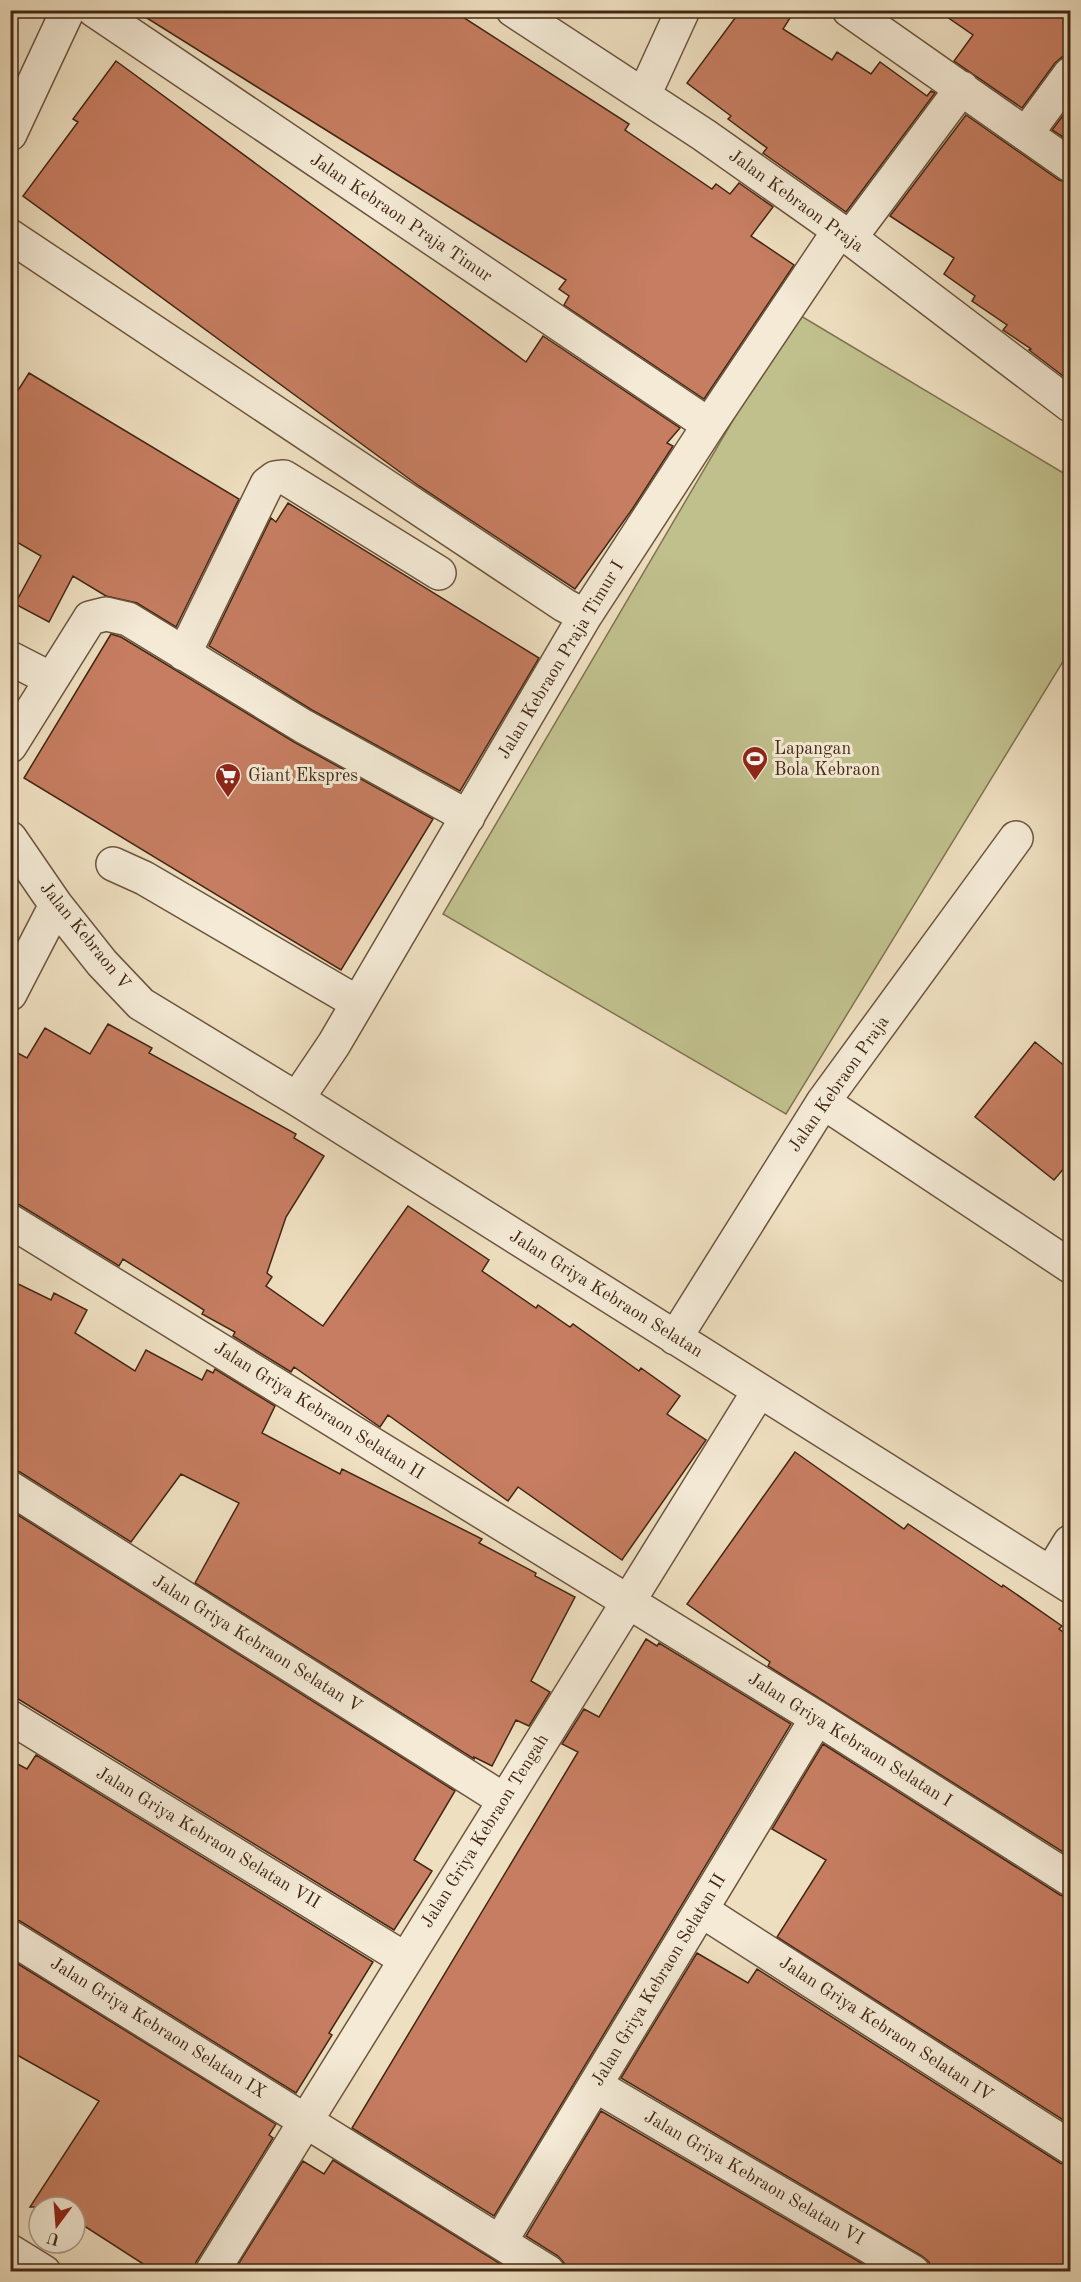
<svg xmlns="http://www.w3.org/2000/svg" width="1081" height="2282" viewBox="0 0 1081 2282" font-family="'Old Standard TT',serif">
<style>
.green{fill:#c0c08d;stroke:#817450;stroke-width:1.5}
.building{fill:#c67d61;stroke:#422712;stroke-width:1.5}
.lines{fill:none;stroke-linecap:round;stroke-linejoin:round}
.minor-casing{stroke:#6d553e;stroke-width:36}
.minor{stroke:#f4ead6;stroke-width:33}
.labels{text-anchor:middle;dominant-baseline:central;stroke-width:6;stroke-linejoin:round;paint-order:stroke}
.street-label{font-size:18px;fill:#422712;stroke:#f4ead6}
.poi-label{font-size:18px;fill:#422712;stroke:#f4ead6;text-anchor:start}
</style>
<rect width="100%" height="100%" fill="#eedfc0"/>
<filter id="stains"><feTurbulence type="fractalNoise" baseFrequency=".00333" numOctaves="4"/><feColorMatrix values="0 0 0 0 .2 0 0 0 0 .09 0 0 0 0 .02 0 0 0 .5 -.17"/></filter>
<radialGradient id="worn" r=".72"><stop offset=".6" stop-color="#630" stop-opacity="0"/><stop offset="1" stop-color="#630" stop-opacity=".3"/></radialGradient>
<path class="green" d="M796,313L1070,477V650L786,1114L443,914Z"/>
<path class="building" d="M134,10H452L629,124L625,130L712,189L716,184L730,194L739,183L773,207L751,236L794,265L704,399L564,305L569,296L559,289L566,280Z
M741,10H795L783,29L832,60L837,52L871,74L880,62L927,96L931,91L935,93L846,212L763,153L767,148L728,119L731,116L687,83Z
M937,10H1071V56L1062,57L1055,63L1022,108L954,61L973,35Z
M116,61L526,362L543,336L680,428L667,443L673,446L633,508L575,589L419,486L23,196L78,122L73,119Z
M1071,105V142L1052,130Z
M966,115L1059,180L1071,183V382L1029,350L1031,349L1003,330L1007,325L972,301L975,296L944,274L954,258L890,216Z
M29,373L239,499L176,627L137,603L106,596L73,576L49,622L15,604L41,556L10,538V403Z
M288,503L539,658L460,791L312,710L209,646L271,518L276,522Z
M111,634L121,637L294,742L433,819L341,970L24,778Z
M108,1024L152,1048L149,1053L296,1134L294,1138L324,1156L286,1217L267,1273L272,1277L266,1286L323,1326L408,1206L489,1260L482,1271L536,1308L538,1305L570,1327L573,1324L639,1371L641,1368L680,1396L667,1414L706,1440L622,1560L518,1487L508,1501L388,1415L380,1427L294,1367L291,1372L233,1336L235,1332L202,1314L204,1310L123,1259L119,1266L20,1205L10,1202V1049L27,1058L45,1028L90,1054Z
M1035,1042L1071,1071V1160L1054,1180L975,1117Z
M10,1280L51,1300L54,1293L87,1310L75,1333L135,1371L146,1350L202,1380L207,1370L213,1373L215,1369L275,1406L262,1433L340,1474L342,1469L482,1539L479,1543L536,1573L535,1576L575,1597L531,1681L550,1692L529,1726L516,1720L492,1766L474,1757V1759L195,1583L239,1503L181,1474L131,1542L20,1472L10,1469Z
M795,1452L904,1529L908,1524L1002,1587L1003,1585L1062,1626L1059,1629L1071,1638V1857L768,1666L770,1662L687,1604Z
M10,1510L455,1791L414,1860L432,1871L394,1930L10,1694Z
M646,1639L657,1646L659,1643L791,1724L494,2216L352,2128L578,1752L562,1744L584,1709L599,1717Z
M823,1744L1060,1895L1071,1898V2125L777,1937L826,1860L772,1829Z
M36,1755L373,1962L329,2033L332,2035L296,2093L20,1921L10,1918V1760L27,1769Z
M697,1953L748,1983L757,1969L1060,2163L1071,2166V2271H932L929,2262L922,2256L621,2078Z
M10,1959L276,2124L269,2135L273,2138L196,2262L193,2271H154L75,2220V2207H30L99,2101L10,2051Z
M601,2111L875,2271H567L564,2263L558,2256L526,2236Z
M333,2160L512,2271H234L303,2161L324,2174Z"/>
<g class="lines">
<defs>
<path id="minor" d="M94,10L709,425
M513,10L704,135L850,238L1070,405
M849,10L1070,165
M644,95L683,10
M10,134L68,10
M1026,134L1070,74
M10,236L564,605L585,616
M850,238L962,88
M184,654L267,484L275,478L284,477L439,573
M10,658L51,679
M10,746L90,618L106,614L128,619L303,726L468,817
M10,838L56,905L102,963L141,1004L297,1099L1070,1586
M113,864L144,878L358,1003
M10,994L56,905
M297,1099L334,1044L585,616L709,425L839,231
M823,1102L1070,1266
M10,1221L817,1718L1070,1879
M675,1338L823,1102L1016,838
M10,1488L504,1800
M1051,1573L1070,1542
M10,1717L405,1959
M701,1910L1070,2147
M10,1937L548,2272
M595,2085L913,2272
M500,2242L817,1718
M10,2251L44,2272
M212,2272L759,1391"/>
</defs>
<use href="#minor" class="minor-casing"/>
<use href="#minor" class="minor"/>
</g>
<defs>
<symbol id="stadium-pin" viewBox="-11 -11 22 30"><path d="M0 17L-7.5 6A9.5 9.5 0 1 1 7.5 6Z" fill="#8f2418" stroke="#f4ead6"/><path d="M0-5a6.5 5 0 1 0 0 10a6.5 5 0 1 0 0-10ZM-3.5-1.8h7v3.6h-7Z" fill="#fff"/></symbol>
<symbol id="supermarket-pin" viewBox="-11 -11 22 30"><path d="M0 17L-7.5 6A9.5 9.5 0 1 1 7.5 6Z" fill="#8f2418" stroke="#f4ead6"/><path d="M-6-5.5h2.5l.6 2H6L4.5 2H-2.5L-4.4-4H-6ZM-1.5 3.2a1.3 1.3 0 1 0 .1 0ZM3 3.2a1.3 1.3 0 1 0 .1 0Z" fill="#fff"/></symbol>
</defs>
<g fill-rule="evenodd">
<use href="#stadium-pin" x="740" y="744" width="30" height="40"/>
<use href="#supermarket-pin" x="213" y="761" width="30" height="40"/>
</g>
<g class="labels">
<g class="street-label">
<text transform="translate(796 201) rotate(36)">Jalan Kebraon Praja</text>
<text transform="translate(401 218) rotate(34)">Jalan Kebraon Praja Timur</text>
<text transform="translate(561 660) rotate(-59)">Jalan Kebraon Praja Timur I</text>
<text transform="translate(85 936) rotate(51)">Jalan Kebraon V</text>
<text transform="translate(839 1084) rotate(-55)">Jalan Kebraon Praja</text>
<text transform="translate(606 1294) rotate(32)">Jalan Griya Kebraon Selatan</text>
<text transform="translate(319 1411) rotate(32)">Jalan Griya Kebraon Selatan II</text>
<text transform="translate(257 1644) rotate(32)">Jalan Griya Kebraon Selatan V</text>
<text transform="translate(850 1740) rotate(32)">Jalan Griya Kebraon Selatan I</text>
<text transform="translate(485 1831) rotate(-58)">Jalan Griya Kebraon Tengah</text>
<text transform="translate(208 1838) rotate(31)">Jalan Griya Kebraon Selatan VII</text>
<text transform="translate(659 1980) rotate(-59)">Jalan Griya Kebraon Selatan II</text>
<text transform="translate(158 2028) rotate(32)">Jalan Griya Kebraon Selatan IX</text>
<text transform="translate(886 2029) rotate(33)">Jalan Griya Kebraon Selatan IV</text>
<text transform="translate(754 2178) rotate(30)">Jalan Griya Kebraon Selatan VI</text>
</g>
<g class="poi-label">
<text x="774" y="749">Lapangan<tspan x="774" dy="21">Bola Kebraon</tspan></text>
<text x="248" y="776">Giant Ekspres</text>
</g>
</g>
<rect width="1081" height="2282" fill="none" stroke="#eedfc0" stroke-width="36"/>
<rect x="12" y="12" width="1057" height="2258" fill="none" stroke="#422712" stroke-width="3"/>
<rect x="18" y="18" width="1045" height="2246" fill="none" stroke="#422712" stroke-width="1.5"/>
<g transform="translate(57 2225) rotate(196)"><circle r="28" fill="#f4ead6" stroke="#ad9c88" stroke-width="1.5"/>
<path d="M0-4.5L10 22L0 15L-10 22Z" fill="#8f2418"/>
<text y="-9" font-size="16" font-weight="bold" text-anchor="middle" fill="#422712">U</text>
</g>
<rect width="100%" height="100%" filter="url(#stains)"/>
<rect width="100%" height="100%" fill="url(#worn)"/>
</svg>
